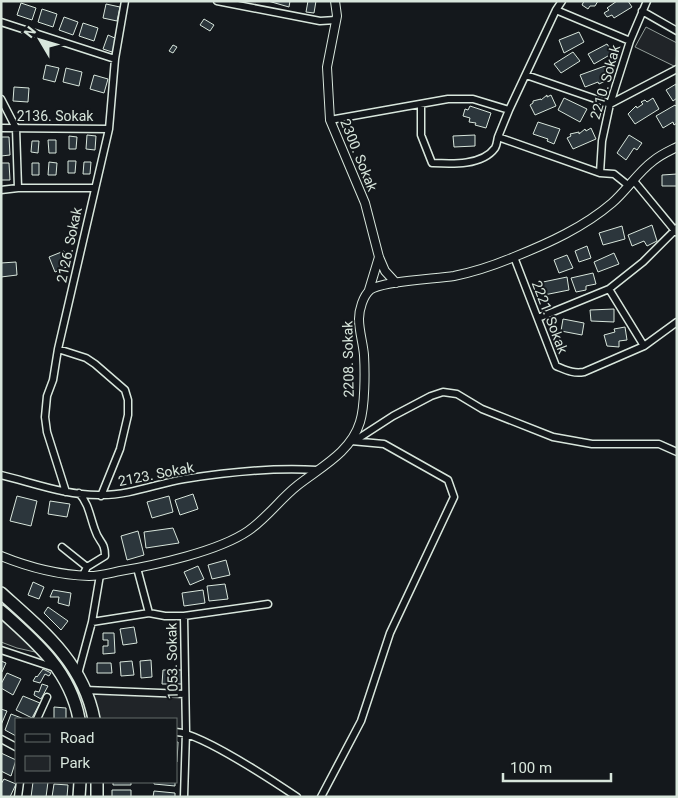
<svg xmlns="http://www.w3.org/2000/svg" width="678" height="798" viewBox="0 0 678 798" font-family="Roboto,sans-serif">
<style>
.green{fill:#202428;stroke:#939e99}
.building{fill:#2c363c;stroke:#d8e6dc}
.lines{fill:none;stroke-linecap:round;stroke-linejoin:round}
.minor-casing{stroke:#d8e6dc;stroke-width:9}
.tertiary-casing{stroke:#d8e6dc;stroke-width:10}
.trunk-casing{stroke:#d8e6dc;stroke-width:14}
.minor{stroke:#14181c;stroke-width:6}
.tertiary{stroke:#14181c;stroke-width:8}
.trunk{stroke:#14181c;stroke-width:11}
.labels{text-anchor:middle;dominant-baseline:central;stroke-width:4;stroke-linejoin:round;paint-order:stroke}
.street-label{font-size:14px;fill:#d8e6dc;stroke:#14181c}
</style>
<rect width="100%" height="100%" fill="#14181c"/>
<path class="green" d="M646,27L677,43L676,67L635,47Z
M1,616L44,654L17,648L1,642Z
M85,690L185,694L186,732H176V719H94Z"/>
<path class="building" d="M268,1H290L289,7Z
M308,1H316L314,13L306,12Z
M584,1H598L595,6H590L588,9L582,5Z
M617,1H628L632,7L614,18L612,15L607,17L604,13L609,10L607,8Z
M21,3L36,8L32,20L17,15Z
M106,4L120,7L117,21L103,18Z
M42,9L57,14L53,27L38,22Z
M64,17L78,22L73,35L59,30Z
M204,19L214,25L210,31L200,25Z
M83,23L98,28L94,41L79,36Z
M579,32L584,42L564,53L559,40Z
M108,35L117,39L112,52L103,49Z
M607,44L613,53L594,64L588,54Z
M173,45L177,47L173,53L169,51Z
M573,52L580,61L561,73L554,64Z
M46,65L59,68L55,82L43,79Z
M605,66L612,78L599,84L598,82L585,87L580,75Z
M66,68L82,72L79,86L63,82Z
M94,75L108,79L104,93L90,89Z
M676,84L677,98L673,101L666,90Z
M14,87L29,88L28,102L13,101Z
M547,95V97L551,95L556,106L535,115L530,105L533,103V101L541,99V100Z
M564,98L587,109L580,122L558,110Z
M653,98L659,109L635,124L628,114L636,106L637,108L643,104L641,102L645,100L647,102Z
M675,105L677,107V123L674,125L673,122L663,128L656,116Z
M470,106L491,113L486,128L475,125L476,123L469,122L470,118L463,116L465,109L468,110Z
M538,122L560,129L554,144L547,141L548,139L533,134Z
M591,128L596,139L573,149L567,138L571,136L570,134L579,132V134L585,129L586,131Z
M87,135L96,136L95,150L86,149Z
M475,135V146L454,147L453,136Z
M629,135L642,143L637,150L634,148L626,160L617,153Z
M69,136L77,137L76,149H69Z
M1,137H9L10,155L1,156Z
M48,140H56V153H49Z
M32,141H39L38,153L31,152Z
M68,161H76L75,173H68Z
M49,162L57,163L56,175H48Z
M84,162H91L90,174H83Z
M1,163H9L10,180H1Z
M32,163H39V175H32Z
M677,174V186H662V175Z
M652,225L657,241L647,246L644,241L632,246L628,235Z
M622,226L625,239L603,245L599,233Z
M587,246L591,258L579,262L575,251Z
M64,251L69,266L55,272L49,257Z
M614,253L619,264L598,272L594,262Z
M567,255L573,268L559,273L554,260Z
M16,262L17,275L1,277V263Z
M593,273L596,284L586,286V290L576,292L571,278Z
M567,277L569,290L544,295L543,282Z
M614,309V322L591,321L590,310Z
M563,319L584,323L582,335L561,331Z
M625,327L627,340L619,341V347L607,346L604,335L615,332L614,329Z
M193,494L198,509L180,515L175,500Z
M17,496L37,501L31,526L10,521Z
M169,496L173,512L152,518L147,502Z
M50,501L70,504L67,517L48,514Z
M173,528L179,543L146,548L144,532Z
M138,531L144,555L127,560L121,536Z
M226,560L230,575L212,579L208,565Z
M198,566L204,579L190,585L184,572Z
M33,582L44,587L39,599L28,595Z
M225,584L228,599L209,601L207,586Z
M53,590L71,593L69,606L58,603L59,597H50Z
M203,590L205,603L184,606L182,593Z
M48,607L68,621L61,630L44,613Z
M134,627L137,643L123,645L120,629Z
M103,633H114L115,653L103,654V646H108V640H103Z
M151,660L152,677L141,678L140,661Z
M1,661L6,663L2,672H1Z
M132,661L134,675L121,676L120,662Z
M97,663H111L112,673H97Z
M43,669L51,673L49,676L45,674L40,683L33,681L36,676L37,677Z
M163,670H182V684H162Z
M7,673L21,679L13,695L1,688V684Z
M42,684L48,686L41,699L34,695L35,691L39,692Z
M23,696L40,703L32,718L16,710Z
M54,707L66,708V719H54Z
M1,709L7,711L1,725Z
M11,714L24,719H16V736L5,730Z
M176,742H178L177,762H176Z
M1,753L16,760L11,776L1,771Z
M4,779L16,784L10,797H1V784Z
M33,782H48L46,797H31Z
M113,782H131V785H113Z
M154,782H175V786L154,784Z
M54,784L68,785L67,797H52Z
M112,790H131V797H112Z
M154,791L175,793V797H153Z"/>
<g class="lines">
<defs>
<path id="minor" d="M217,1L320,21L336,20
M562,1L556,10L509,110L498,137L600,173L614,174L629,186
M556,10L630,41
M642,11L677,31
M1,22L115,59
M526,75L610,104L677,69
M1,99L16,128L18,188L1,190
M421,105V135L432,163C451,164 482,166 495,148C497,145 497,140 498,137
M330,120L448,99H473L509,110
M1,128L109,129
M600,173L602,141L610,104L630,41L647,1
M634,181L676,232
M18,188H95
M514,257L556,366C566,370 573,374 584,372L644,346L609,289
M538,318L609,289L643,262L677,228
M644,346L677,322
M58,349L86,358L95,364L125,390L128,400V415L120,449L101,496
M354,440L359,438L393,416L431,396L443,392L457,394L482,409L553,437L592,444H659L677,452
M1,475C34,483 67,496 102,495C130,495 156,484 184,479C228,472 272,467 317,470
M66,492L47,432L45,417L47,396L53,380L58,349L109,129L115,59L125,1
M79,493C89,504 90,517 95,530C99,543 105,541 105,556L87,567
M62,547L87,567L83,575
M137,568L149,613L165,616H184L186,732L184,797
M184,616L268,604
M92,622L149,613
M1,650L55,668
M78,674L92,622L100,575
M85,690L185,694
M37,719L47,697
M176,732C201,733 273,781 297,797
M1,739L16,747
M18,797L20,782
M321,797L361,721L390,633L454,497L448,480L384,444L351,441"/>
<path id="tertiary" d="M335,1L337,16L327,67L330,120L365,203L379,257L385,271L396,283
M369,290L379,257
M1,556C28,567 60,575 89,576C100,576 110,573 120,571C156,565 219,551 248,531C267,518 280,499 298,485C321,467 351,452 360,422C365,406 365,372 364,355C363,343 359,331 359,319C359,310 363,296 370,290C381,281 437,279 454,276C474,272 495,265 514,257C549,243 584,227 612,203C627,190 638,172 653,161C660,155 669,151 677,147"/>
<path id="trunk" d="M1,593C42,630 83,662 94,719
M1,611C36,642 70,671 79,719
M79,797L80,782
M97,797V782"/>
</defs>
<use href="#minor" class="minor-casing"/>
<use href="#tertiary" class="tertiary-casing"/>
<use href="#trunk" class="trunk-casing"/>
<use href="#minor" class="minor"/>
<use href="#tertiary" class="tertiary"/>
<use href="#trunk" class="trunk"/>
</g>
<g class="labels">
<g class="street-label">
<text transform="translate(605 82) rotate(-74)">2210. Sokak</text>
<text x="55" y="116">2136. Sokak</text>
<text transform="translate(359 155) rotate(68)">2300. Sokak</text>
<text transform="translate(69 245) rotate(-78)">2126. Sokak</text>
<text transform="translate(550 317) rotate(69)">2221. Sokak</text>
<text transform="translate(348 359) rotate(-91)">2208. Sokak</text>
<text transform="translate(156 474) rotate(-11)">2123. Sokak</text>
<text transform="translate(172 661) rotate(-91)">1053. Sokak</text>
</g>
</g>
<rect width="678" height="798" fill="none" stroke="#d8e6dc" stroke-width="5"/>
<rect x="15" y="718" width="162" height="65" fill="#14181c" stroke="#626a69"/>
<rect x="25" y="734" width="25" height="8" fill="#14181c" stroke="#626a69"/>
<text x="60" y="743" font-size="15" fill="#d8e6dc">Road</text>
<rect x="25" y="756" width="25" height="15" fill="#202428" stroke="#626a69"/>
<text x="60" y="768" font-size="15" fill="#d8e6dc">Park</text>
<g transform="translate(40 40) rotate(308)" stroke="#14181c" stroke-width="4" paint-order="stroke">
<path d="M0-4L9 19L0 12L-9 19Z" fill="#d8e6dc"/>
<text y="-8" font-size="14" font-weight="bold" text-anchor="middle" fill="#d8e6dc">N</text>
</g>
<path d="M503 773v8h108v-8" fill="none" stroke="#d8e6dc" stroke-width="2.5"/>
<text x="510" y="773" font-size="15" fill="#d8e6dc" stroke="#14181c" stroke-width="4" paint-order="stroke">100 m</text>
</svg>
